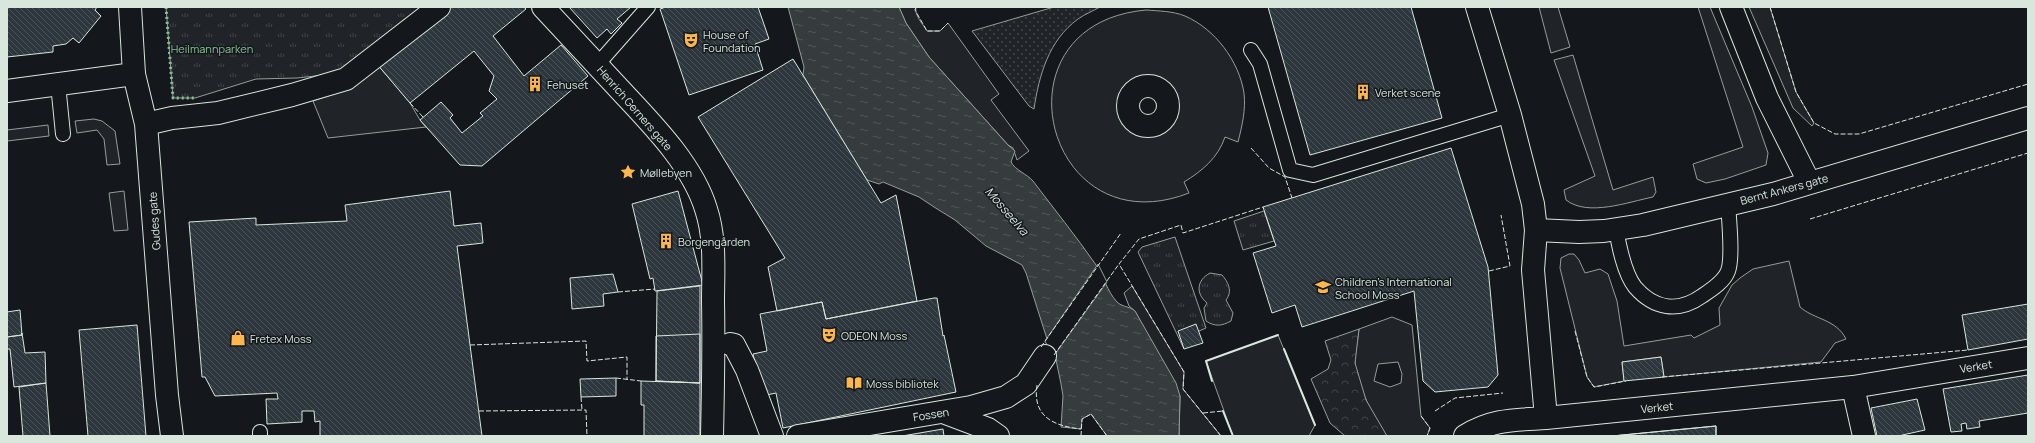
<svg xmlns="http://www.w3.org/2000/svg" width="2035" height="443" viewBox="0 0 2035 443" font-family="Manrope,sans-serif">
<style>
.grass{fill:#202428;stroke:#939e99;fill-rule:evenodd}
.forest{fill:url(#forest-crowns);stroke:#939e99}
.park{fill:url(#park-tufts);stroke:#939e99}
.garden{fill:url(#garden-dots);stroke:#939e99}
.water{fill:url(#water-ripples);stroke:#939e99}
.pier{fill:#14181c;stroke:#939e99}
.building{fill:url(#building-back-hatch);stroke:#d8e6dc}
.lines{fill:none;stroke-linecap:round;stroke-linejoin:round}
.service-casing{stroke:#d8e6dc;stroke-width:16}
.pedestrian-casing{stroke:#d8e6dc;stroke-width:24}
.minor-casing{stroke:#d8e6dc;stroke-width:24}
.tertiary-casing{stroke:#d8e6dc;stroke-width:24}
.service{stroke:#14181c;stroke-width:14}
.pedestrian{stroke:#14181c;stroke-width:22}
.minor{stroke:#14181c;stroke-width:22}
.tertiary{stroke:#14181c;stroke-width:22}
.hedge{stroke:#8ac095;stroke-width:3;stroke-dasharray:2 3;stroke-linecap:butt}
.fence{stroke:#d8e6dc;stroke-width:1;stroke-dasharray:5 2;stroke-linecap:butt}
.wall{stroke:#d8e6dc;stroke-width:2}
.labels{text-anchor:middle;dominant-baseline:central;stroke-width:3;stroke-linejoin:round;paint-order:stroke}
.poi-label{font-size:11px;fill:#d8e6dc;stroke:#14181c;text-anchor:start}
.park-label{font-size:11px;fill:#8ac095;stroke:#14181c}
.street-label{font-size:11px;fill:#d8e6dc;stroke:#14181c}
.water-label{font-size:12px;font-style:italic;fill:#d8e6dc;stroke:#14181c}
</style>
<defs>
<pattern id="forest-crowns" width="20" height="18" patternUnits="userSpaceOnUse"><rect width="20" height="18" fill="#202428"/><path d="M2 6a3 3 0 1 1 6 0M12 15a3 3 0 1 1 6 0" fill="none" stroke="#404447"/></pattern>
<pattern id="park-tufts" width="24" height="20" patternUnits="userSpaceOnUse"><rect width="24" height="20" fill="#202428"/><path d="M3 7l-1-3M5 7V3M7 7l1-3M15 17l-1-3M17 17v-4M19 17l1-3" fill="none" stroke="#404447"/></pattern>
<pattern id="garden-dots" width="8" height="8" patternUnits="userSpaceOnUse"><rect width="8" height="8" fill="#202428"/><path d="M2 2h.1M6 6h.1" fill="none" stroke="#404447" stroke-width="1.8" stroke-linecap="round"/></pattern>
<pattern id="water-ripples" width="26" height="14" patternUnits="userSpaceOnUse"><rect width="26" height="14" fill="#363b3e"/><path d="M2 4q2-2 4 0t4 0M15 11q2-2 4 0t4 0" fill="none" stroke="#525759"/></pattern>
<pattern id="building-back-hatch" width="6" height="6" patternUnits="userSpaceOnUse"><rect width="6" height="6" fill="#2c363c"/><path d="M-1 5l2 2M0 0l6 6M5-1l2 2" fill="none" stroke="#4a5358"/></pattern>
</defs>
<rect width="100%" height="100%" fill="#14181c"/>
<path class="grass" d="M899,7H916C914,15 923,24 927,31H940L948,23L999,94L991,100L1029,151L1017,160L1013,148L1008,145L929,57L906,23Z
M1539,7H1558L1570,47L1551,53Z
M1698,7H1710L1752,107L1768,153L1766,165L1725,179L1706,183L1697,179L1693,164L1743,147Z
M1749,7H1770L1796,92L1814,123L1812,126L1793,108Z
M1146,10C1158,11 1173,11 1185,16C1215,29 1239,61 1244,93C1246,110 1242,126 1238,142L1225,137C1218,158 1202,171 1184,182L1189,193C1045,249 989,24 1146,10ZM1144,86L1158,89L1167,100C1167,119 1163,124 1144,127L1132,119L1127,106L1132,93Z
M1573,55L1613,190L1653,177L1656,192L1653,197C1628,202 1588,217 1566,200L1564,190L1595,176L1554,60Z
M377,64L410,103L420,120L426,127L328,138L313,101L334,94Z
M94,119L102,121L115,131L120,164L107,165L104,139L97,130L77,133L75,121Z
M48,125L49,136L7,141V130Z
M124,191L128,230L114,231L109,193Z
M1569,254H1574L1579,260L1585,273L1600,269L1608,274L1617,301L1624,346L1691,335L1694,338L1720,325L1719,308L1732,285L1740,278L1753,269L1789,261L1800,307C1815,320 1836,319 1846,339L1835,343L1821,362L1664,377L1661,357L1622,362L1624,381L1594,387L1587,377L1560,268L1561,258Z
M1132,286L1184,372L1183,389L1221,436H1179L1180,396L1135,311L1129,306L1124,293Z
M1392,317L1412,325L1421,416L1430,428L1427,436H1387C1375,422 1356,382 1355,363C1355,352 1358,340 1359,329ZM1398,362L1402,374L1401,383L1390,387L1374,381L1378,364Z
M1278,335L1315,425L1309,436H1233L1206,361Z"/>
<path class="forest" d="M1359,329L1355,363L1366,400L1387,436H1345L1330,423L1311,379L1328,369L1331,360L1325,341Z"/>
<path class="park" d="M166,7H431L342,73L297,78L256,79L195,98H173Z
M1264,211L1274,241L1243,250L1234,221Z
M1175,237L1206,328L1199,331L1184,349L1138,252L1142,247Z
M1210,273L1222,275C1228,282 1233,291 1226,300L1233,313L1231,321C1222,326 1215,327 1206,321L1204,308L1207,303C1195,293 1197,280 1210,273Z"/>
<path class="garden" d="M1054,7H1100C1093,11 1085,14 1078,19C1049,40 1039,75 1034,109L1029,106L972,31Z"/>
<path class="water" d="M788,7H899L906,23L929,57L1008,145L1015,151L1011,162C1015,170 1027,174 1033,181C1054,209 1076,236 1096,265C1104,277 1107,291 1117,302C1122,307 1129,306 1135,311L1176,383L1180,396L1179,436H1107L1091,414L1082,419L1081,429L1061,427L1063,396L1061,384L1055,355L1047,339L1026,273L1022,265L986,246L955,220L934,207L919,197L883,182L879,184L867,180L803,75L804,67Z"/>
<path class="pier" d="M1098,264L1107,282L1053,357L1045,341Z"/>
<path class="building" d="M7,7H97L95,10L101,16L79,43L73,38L66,44L53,46V52L7,57Z
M449,7H524L526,9L493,36L524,76L561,45L588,76L482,166L460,165L420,120L441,102L453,115L450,118L462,133L483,116L480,113L497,99L489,91L494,76L474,51L410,103L377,64Z
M569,7H631L617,19L622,23L611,34L607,29L597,38Z
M666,7H758L769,39L755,44L763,70L689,95L660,9Z
M1268,7H1411L1442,118L1310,155Z
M793,59L881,203L896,195L917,301L826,319L822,302L777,311L768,267L785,258L698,117Z
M1451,148L1488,267L1498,375L1488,387L1435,392L1423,381L1414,291L1302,327L1295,305L1272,313L1253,253L1276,246L1263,207Z
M450,191L454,226L481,223L483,243L457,246L482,436H320V421L315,422L314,411H302V422L267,424L266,399H278L277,393L215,396L205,377H202L189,222L256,218V225L347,221L345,205Z
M678,191L703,285L655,291L653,278L650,279L632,204Z
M613,274L618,292L603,294L604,306L572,309L570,278Z
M700,286V383L656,381L657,291Z
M934,298H937L943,336L944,335L956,392L783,428L776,393L762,396L753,354L767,351L760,314L822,302L826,319Z
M2028,304V339L1968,350L1962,315Z
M20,310L22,335L7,337V312Z
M1196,324L1203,343L1184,349L1178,331Z
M137,325L146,436H88L79,330Z
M22,333L25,353L45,352L46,383L14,387L10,349H7V337L22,335Z
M700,334V383L656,381V336Z
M1661,357L1664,377L1624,381L1622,362Z
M2028,375V413L1979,421L1980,427L1967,429L1966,423L1961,424L1962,431L1951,432L1943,389Z
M616,378V396L581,397L580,379Z
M641,381L700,383V436H644V405H641Z
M46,383L50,436H23L19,387Z
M1917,399L1925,430L1898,436H1877L1871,408Z
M1716,426V436H1612Z
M1716,426V436H1612Z
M943,429L944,436H902Z"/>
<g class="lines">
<defs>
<path id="service" d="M1251,50L1260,64L1290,170L1313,175L1510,115
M597,65L648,7
M58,84L63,134
M1616,229C1619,246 1624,273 1635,287C1654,309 1678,313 1702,296C1711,290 1724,282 1728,271C1733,258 1729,219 1728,204
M260,432V436"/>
<path id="pedestrian" d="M1128 106a20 20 0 1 1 40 0a20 20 0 1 1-40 0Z
M730,344L734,345L747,370L772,436
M798,436L971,407L1006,397L1026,384L1045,356"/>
<path id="minor" d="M543,7C570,36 597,65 624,94C654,126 693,166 706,209C716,239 713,272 713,302C714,347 713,391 712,436
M1477,7L1510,115L1533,204L1536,230L1533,270L1546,418
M1731,7L1767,98L1809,182
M134,74L146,124L167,395L172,436
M146,124L172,118L218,113L292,95L346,79L439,7
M1853,387L1864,436
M943,412L988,429L998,436
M1465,436C1492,419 1515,420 1546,418L1853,387L2028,358"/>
<path id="tertiary" d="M7,91L134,74L130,7
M1536,230L1579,232L1604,231L1643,225L1773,194L2028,118"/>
</defs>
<use href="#service" class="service-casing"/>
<use href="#pedestrian" class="pedestrian-casing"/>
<use href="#minor" class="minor-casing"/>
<use href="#tertiary" class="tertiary-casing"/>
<use href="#service" class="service"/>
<use href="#pedestrian" class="pedestrian"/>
<use href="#minor" class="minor"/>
<use href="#tertiary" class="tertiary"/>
<path class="hedge" d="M166,7L173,98H195"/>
<path class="fence" d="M916,7L915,10L927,31H940L948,23
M1770,7L1796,92L1814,123L1835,134H1859L2028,84
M410,103L423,117
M1251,148L1269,168L1285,177L1292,198
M1810,219L2028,153
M1489,271L1510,266L1501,215
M618,292L655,289
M1575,331L1587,377L1594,387L1626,381
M470,345L586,341L587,361L627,357V380
M1041,347L1121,233
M1054,355L1119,264
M1662,377L1968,350
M616,378L641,381
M1037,385C1032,417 1054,426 1081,429
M581,397L582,410
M479,411L586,410L587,436
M1435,411L1455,398L1503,393
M1203,413L1223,411
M1421,416L1430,428L1427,436
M1081,436L1082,419L1091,414L1107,436
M1221,436L1183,389L1184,372L1119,264L1139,239L1181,225L1183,233L1263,207"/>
<path class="wall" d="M1284,349L1315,425
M1212,381L1206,361L1278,335
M1223,411L1233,436"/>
</g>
<defs>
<symbol id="theatre-bare" viewBox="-9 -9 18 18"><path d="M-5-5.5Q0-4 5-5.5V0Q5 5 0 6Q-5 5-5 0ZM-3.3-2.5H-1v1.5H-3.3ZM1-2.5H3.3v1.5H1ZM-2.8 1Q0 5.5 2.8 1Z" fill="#ffb74d" stroke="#14181c" stroke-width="2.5" paint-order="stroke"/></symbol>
<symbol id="building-bare" viewBox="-9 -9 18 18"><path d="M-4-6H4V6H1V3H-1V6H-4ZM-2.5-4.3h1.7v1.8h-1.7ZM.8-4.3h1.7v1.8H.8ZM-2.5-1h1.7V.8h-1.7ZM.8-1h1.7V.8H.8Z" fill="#ffb74d" stroke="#14181c" stroke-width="2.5" paint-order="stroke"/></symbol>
<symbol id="sight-bare" viewBox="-9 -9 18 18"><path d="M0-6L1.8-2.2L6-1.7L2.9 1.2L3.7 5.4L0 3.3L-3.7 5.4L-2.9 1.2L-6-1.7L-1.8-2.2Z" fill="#ffb74d" stroke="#14181c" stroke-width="2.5" paint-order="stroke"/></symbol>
<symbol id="school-bare" viewBox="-9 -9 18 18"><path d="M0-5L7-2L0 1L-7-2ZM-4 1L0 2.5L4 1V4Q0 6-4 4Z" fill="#ffb74d" stroke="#14181c" stroke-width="2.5" paint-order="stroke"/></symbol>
<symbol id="shop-bare" viewBox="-9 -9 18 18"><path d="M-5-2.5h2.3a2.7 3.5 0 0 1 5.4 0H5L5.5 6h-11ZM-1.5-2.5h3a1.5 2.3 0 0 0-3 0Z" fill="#ffb74d" stroke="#14181c" stroke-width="2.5" paint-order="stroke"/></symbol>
<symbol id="library-bare" viewBox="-9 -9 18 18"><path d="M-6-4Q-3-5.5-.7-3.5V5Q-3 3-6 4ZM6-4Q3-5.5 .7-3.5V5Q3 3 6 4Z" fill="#ffb74d" stroke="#14181c" stroke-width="2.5" paint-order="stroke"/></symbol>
</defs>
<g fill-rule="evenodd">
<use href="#theatre-bare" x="680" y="29" width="22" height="22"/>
<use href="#building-bare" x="524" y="73" width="22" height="22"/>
<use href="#building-bare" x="1352" y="81" width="22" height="22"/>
<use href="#sight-bare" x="617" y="161" width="22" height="22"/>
<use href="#building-bare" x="655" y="230" width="22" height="22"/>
<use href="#school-bare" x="1312" y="276" width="22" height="22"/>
<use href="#theatre-bare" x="818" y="324" width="22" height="22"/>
<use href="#shop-bare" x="227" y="327" width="22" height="22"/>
<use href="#library-bare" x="843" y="372" width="22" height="22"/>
</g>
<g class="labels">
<g class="poi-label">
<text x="703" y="34">House of<tspan x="703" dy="13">Foundation</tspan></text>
<text x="547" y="84">Fehuset</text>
<text x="1375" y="92">Verket scene</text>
<text x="640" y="172">Møllebyen</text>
<text x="678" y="241">Borgengården</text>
<text x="1335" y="281">Children's International<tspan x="1335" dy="13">School Moss</tspan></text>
<text x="841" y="335">ODEON Moss</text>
<text x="250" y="338">Fretex Moss</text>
<text x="866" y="383">Moss bibliotek</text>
</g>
<g class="park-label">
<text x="212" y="48">Heilmannparken</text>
</g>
<g class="street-label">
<text transform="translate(635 108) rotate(49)">Henrich Gerners gate</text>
<text transform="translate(1784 189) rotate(-15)">Bernt Ankers gate</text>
<text transform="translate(154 221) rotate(-94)">Gudes gate</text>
<text transform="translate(1976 366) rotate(-9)">Verket</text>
<text transform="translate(1657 407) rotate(-6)">Verket</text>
<text transform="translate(931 414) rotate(-9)">Fossen</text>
</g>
<g class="water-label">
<text transform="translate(1007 211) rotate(49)">Mosseelva</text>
</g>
</g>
<rect width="2035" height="443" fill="none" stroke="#d8e6dc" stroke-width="16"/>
</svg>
